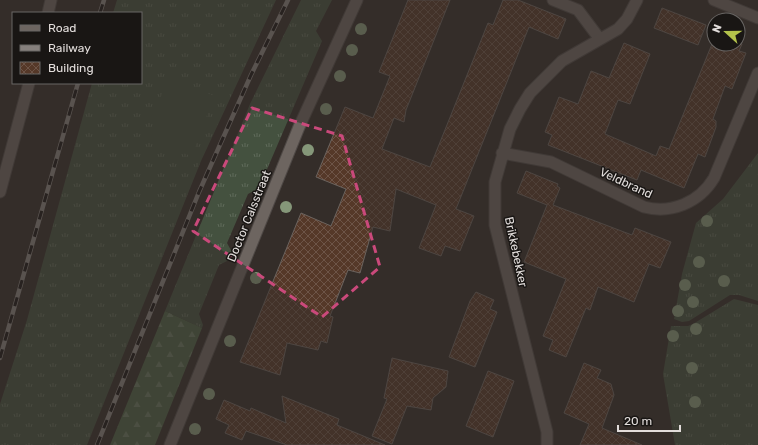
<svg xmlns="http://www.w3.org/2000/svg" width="758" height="445" viewBox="0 0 758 445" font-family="Rubik,sans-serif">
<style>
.grass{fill:url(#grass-tufts)}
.forest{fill:url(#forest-firs)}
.garden{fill:#44513f}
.building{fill:url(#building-cross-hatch);stroke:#6b635e}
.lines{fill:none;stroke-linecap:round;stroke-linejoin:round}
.service-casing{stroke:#4f4946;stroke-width:13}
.minor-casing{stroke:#4f4946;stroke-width:13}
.tertiary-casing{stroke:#4f4946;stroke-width:13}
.service{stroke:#6d6560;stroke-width:11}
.minor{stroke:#6d6560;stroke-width:11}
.tertiary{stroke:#6d6560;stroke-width:11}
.rail-casing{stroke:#86807d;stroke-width:4.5}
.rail{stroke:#191614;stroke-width:3;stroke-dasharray:9;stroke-linecap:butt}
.tree{fill:#859779}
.marked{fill:none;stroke:#ca497b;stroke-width:3;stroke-dasharray:8 5;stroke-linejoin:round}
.labels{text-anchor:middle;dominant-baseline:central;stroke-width:3;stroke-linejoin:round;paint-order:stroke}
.street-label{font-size:12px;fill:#e2dddb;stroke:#191614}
</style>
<defs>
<pattern id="grass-tufts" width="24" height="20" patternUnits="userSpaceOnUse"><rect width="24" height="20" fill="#44513f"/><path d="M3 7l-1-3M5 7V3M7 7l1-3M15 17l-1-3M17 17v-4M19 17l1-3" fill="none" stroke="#5f6a5a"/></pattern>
<pattern id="forest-firs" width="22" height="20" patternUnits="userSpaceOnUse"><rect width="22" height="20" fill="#4d6145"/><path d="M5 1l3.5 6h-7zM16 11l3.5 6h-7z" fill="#66775f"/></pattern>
<pattern id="building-cross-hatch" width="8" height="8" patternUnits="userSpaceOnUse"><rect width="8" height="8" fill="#553828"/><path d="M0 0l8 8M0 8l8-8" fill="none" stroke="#6d5447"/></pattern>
</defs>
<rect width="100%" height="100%" fill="#342d29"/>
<path class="grass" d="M117,0H276L201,161L87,445H0V404L27,320L92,83H141V13H113Z
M301,0H332L316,31L322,41L259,188L248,194L227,243L233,254L231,259L219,265L199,314L203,325L202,328L165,311L250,104Z
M758,153V301L739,295H730L689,321L682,322L674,319L682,274L696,223L723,199Z
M734,299L758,305V445H675L663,374L671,326H688L693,324Z"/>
<path class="forest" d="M165,311L202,328L155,445H110Z"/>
<path class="garden" d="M170,78L214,96L192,156L149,142L163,89Z"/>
<path class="building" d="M408,0H450L406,110L404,122L394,118L382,149L430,167L488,23L493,25L503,0H518L566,19L558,39L529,27L456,209L474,216L460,251L445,246L441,256L419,248L436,205L396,189L390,231L373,227L360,273L348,270L330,316L333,317L327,343L321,341L318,350L287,343L280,375L240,362L301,213L331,226L346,189L316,177L345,107L373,118L390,76L379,72Z
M662,8L706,25L698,45L654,28Z
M624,43L650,54L630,104L618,100L605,134L656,156L660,146L669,149L712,44H742L739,51L746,53L732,89L725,86L713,119L716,121V127L705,157L698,154L684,188L641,170L637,180L548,145L552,135L545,132L559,97L578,104L591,71L609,78Z
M526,171L558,184L557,186L560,188L553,205L632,235L635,228L671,242L660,268L649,264L634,302L598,287L590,310L586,308L566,357L549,350L553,340L543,336L566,279L524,262L547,205L517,193Z
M476,292L494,300L490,309L497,312L475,367L449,357L470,301Z
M392,358L448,371L446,387L433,398L431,410L407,406L392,444L372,436L387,399L384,398Z
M584,363L601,370L597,378L611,384L614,395L602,428L642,445H580L589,424L564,413Z
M488,371L514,381L493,437L466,426Z
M282,396L339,419L337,425L385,445H287L246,431L242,440L225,433L229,425L216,419L224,400L250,411L251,408L286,423Z"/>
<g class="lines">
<defs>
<path id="service" d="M553,0L578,10L599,38"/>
<path id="minor" d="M714,0L758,18
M48,13L51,0
M502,153L551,162L644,207C671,214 699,203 714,178L758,73
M0,192L29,83
M547,445V432L495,225V182L510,129L520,109L530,93L562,61L618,29L627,19L637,0"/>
<path id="tertiary" d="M170,445L299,127L357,0"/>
</defs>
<use href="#service" class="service-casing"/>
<use href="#minor" class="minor-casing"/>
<use href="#tertiary" class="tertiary-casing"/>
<use href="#service" class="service"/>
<use href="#minor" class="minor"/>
<use href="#tertiary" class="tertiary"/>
<defs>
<path id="rail" d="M100,13L104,0
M0,358L78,83
M97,445L199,192L251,75L288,0"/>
</defs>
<use href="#rail" class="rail-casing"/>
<use href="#rail" class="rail"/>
</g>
<g class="tree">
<circle cx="361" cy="29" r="6"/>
<circle cx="352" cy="50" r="6"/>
<circle cx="340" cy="76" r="6"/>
<circle cx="326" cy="109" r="6"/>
<circle cx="308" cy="150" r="6"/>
<circle cx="286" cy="207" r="6"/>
<circle cx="707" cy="221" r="6"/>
<circle cx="699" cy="262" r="6"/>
<circle cx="256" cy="278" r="6"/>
<circle cx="724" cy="281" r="6"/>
<circle cx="685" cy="285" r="6"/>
<circle cx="693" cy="302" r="6"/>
<circle cx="678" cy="311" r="6"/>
<circle cx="696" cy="329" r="6"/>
<circle cx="673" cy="336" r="6"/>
<circle cx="230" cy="341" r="6"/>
<circle cx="692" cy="368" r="6"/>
<circle cx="209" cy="394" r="6"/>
<circle cx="695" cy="402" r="6"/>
<circle cx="195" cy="429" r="6"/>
</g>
<path d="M0 0H758V445H0ZM252,108L342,136L380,267L322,317L193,231Z" fill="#342d29" fill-opacity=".55" fill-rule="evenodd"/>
<path class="marked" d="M252,108L342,136L380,267L322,317L193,231Z"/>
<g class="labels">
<g class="street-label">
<text transform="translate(626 183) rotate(25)">Veldbrand</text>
<text transform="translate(249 216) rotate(-68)">Doctor Calsstraat</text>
<text transform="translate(516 252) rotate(78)">Brikkebekker</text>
</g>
</g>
<rect x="12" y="12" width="130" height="72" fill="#191614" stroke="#696664"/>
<rect x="20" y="25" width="20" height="6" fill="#6d6560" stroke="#696664"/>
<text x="48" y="32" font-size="12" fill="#e2dddb">Road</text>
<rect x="20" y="45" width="20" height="6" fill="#86807d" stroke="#696664"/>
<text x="48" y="52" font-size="12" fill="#e2dddb">Railway</text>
<rect x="20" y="62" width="20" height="12" fill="url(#building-cross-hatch)" stroke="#696664"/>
<text x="48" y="72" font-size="12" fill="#e2dddb">Building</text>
<g transform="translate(726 32) rotate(291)"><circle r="19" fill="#191614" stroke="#696664"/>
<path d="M0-3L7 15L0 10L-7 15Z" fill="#b3c24b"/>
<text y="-6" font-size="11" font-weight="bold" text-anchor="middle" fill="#e2dddb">N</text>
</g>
<path d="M618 425v6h62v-6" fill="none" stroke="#e2dddb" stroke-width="2"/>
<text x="624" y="425" font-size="12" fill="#e2dddb" stroke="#191614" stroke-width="3" paint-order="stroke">20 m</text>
</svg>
